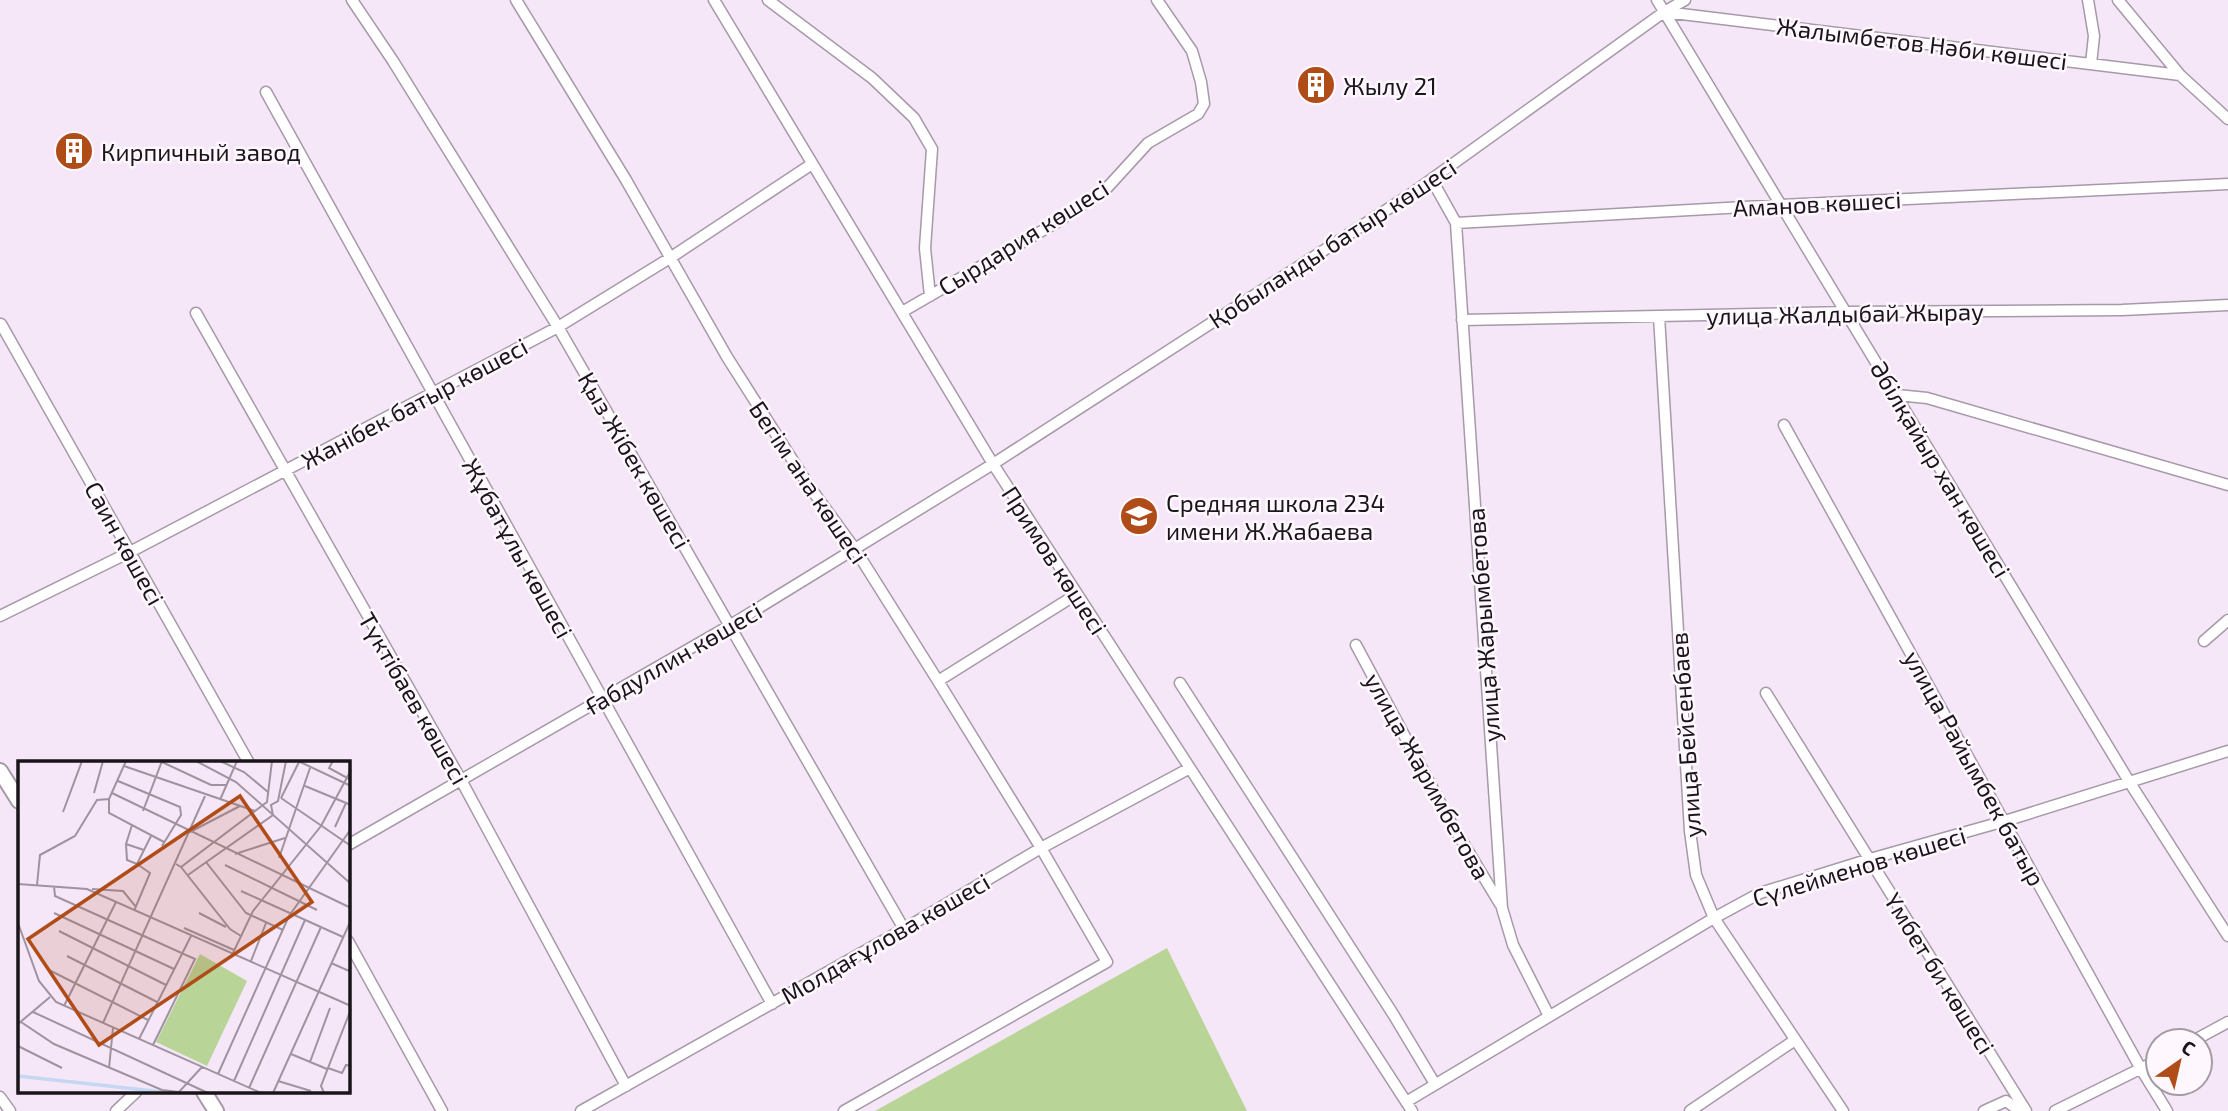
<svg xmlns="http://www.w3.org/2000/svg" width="2228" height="1111" viewBox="0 0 2228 1111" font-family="'Exo 2',sans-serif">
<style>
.green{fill:#b8d496}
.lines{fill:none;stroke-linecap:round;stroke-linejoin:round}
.street-casing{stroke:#a699a8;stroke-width:13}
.secondary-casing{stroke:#a699a8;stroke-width:18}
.street{stroke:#fff;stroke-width:10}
.secondary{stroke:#fff;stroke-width:14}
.labels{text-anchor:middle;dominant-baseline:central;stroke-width:5;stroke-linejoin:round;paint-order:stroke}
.street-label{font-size:24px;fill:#1a151a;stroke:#fef8fe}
.poi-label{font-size:24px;fill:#1a151a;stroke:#fef8fe;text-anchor:start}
.inset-river{fill:none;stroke:#c5d7f2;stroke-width:3.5}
.inset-road{fill:none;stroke:#9e939f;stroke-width:2}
.view{fill:#b04c18;fill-opacity:0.15;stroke:#b04c18;stroke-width:3.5}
.inset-edge{fill:none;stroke:#1a151a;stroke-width:3.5}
</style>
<rect width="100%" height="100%" fill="#f6e7f8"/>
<path class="green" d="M1167,948L1247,1111H875Z"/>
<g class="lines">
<defs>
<path id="street" d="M352,0L393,61L558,327L904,929
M516,0L626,180L727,357L809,486L855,549L938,681L1041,848L1107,962L844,1111
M714,0L993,464L1412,1111
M768,0L872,78L914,118L932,149L925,248L930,296
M1657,0L2130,783L2228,936
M2088,0L2094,36L2091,64
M2118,0L2180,75L2228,119
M1665,12L2180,75
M266,92L772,1004
M1432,180L1456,223L1781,205L2228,184
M1456,223L1502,908L1513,945L1549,1016
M902,312L1059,221L1106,189L1148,143L1198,114L1204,104L1201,82L1192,51L1157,0
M196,313L461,780L626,1086
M1659,316L1690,831L1696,875L1714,918L1843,1111
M1462,320L1847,312L2122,310L2228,305
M1,324L249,763
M1897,395L1927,398L2228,485
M1784,425L2141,1069L2167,1111
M0,616L130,552L558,327L670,258L812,164
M2204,641L2228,620
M1356,645L1450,821L1500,904
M938,681L1077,594
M1180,683L1393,1014L1435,1084
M1766,693L2026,1111
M348,845L729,626L993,464L1411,194L1664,12L1685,0
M348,941L442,1111
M2193,1041L2228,1022
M0,1097L10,1111
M1406,1102L1714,918L1760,893L1870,859L2005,821L2228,751
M116,1111L136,1092
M581,1111L904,929L1041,848L1190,768
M1690,1111L1795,1040
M1984,1111L2006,1101L2020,1111
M2055,1111L2158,1060"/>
<path id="secondary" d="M0,771L19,801
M204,1092L216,1111"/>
</defs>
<use href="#street" class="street-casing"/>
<use href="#secondary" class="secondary-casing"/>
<use href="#street" class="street"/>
<use href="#secondary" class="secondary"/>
</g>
<defs>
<symbol id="building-disc" viewBox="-11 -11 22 22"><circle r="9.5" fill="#b04c18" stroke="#fef8fe"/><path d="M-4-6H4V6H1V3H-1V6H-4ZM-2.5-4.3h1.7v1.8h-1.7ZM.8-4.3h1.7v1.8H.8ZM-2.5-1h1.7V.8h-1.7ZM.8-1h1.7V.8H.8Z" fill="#fff"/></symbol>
<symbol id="school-disc" viewBox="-11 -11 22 22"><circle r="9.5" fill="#b04c18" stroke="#fef8fe"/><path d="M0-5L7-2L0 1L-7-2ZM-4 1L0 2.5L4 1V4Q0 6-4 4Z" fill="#fff"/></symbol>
</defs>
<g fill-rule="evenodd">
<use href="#building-disc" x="1294" y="63" width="44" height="44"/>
<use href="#building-disc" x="52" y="129" width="44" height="44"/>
<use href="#school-disc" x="1117" y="494" width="44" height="44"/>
</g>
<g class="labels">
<g class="street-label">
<text transform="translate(1922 43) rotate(7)">Жалымбетов Нәби көшесі</text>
<text transform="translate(1817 203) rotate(-3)">Аманов көшесі</text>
<text transform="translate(1023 237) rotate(-32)">Сырдария көшесі</text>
<text transform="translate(1332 243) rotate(-33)">Қобыланды батыр көшесі</text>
<text transform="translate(1845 313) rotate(-1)">улица Жалдыбай Жырау</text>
<text transform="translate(414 403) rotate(-28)">Жанібек батыр көшесі</text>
<text transform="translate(635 460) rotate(60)">Қыз Жібек көшесі</text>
<text transform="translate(1941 469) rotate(59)">Әбілқайыр хан көшесі</text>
<text transform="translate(809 482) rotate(56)">Бегім ана көшесі</text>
<text transform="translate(125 543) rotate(61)">Саин көшесі</text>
<text transform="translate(518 548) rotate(61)">Жұбатұлы көшесі</text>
<text transform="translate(1055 560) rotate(57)">Примов көшесі</text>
<text transform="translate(1483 625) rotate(-94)">улица Жарымбетова</text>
<text transform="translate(673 658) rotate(-30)">Ғабдуллин көшесі</text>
<text transform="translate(414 698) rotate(60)">Түктібаев көшесі</text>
<text transform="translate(1685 735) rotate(-94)">улица Бейсенбаев</text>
<text transform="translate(1975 768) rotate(61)">улица Райымбек батыр</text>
<text transform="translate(1428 776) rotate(61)">улица Жаримбетова</text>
<text transform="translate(1859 866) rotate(-17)">Сүлейменов көшесі</text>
<text transform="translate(885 938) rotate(-30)">Молдағұлова көшесі</text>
<text transform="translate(1940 973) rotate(58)">Үмбет би көшесі</text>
</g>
<g class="poi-label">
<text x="1343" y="85">Жылу 21</text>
<text x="101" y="151">Кирпичный завод</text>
<text x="1166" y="502">Средняя школа 234<tspan x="1166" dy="28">имени Ж.Жабаева</tspan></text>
</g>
</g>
<g transform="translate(18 761)">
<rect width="332" height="332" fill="#f6e7f8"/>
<path d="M182,193L229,220L189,305L138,281Z" fill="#b8d496"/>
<path class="inset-river" d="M0,315L154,332"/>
<path class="inset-road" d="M108,0L91,38V52L146,81M178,0L218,21L333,123M202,0L226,11L250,31M280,0L333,25M315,0L311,7L333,19M144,1L193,24H209M106,5L237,50M100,20L162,46L163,54L144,85M287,25L333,44M76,32L85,0M94,32L333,147M263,37L333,85M263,37L281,1M202,39L219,0M125,50L144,0M45,51L64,0M114,64L108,83L126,89M317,66L328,42M170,72L222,45M108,83L109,99L119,103M217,93L267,77M261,97L292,7M188,101L228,152L265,169M158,103L163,106L249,41L254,0M207,104L299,149M163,106L212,168L223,175M170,114L255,54L253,44L260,40L268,0M0,123L69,128L333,245M19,124L22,94L57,75L79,39L91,38M36,125L37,135L177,198L135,284M74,128L105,130L118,146M223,130L325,176M116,150L132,112L119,103L133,75M36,152L156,208M181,152L208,166M0,162L21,220L38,241L243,332M166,167L216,189M41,170L148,224M215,192L235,150L303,65L333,9M49,195L139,241M233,200L248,162M313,202L331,210L333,206M31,209L130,259M46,245L98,141M15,251L190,332M3,261L36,283L144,329L161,331L184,306M85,262L187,35M0,263L32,236M121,278L173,175M0,285L44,307M273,293L309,308M292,301L312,247M91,307L95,267M310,307L324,312L328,304L333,305M200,313L271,155L333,68M216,320L287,159M260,320L293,330M231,327L303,166M255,332L333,159M306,332L303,325L333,248"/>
<path class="view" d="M222,35L294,141L81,284L10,178Z"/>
<rect width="332" height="332" class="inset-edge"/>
</g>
<g transform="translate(2179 1062) rotate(34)"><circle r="33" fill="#fef8fe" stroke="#a39da3" stroke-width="2"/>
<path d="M0-5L12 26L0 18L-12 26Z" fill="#b04c18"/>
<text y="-10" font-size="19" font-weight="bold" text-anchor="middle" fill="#1a151a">С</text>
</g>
</svg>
